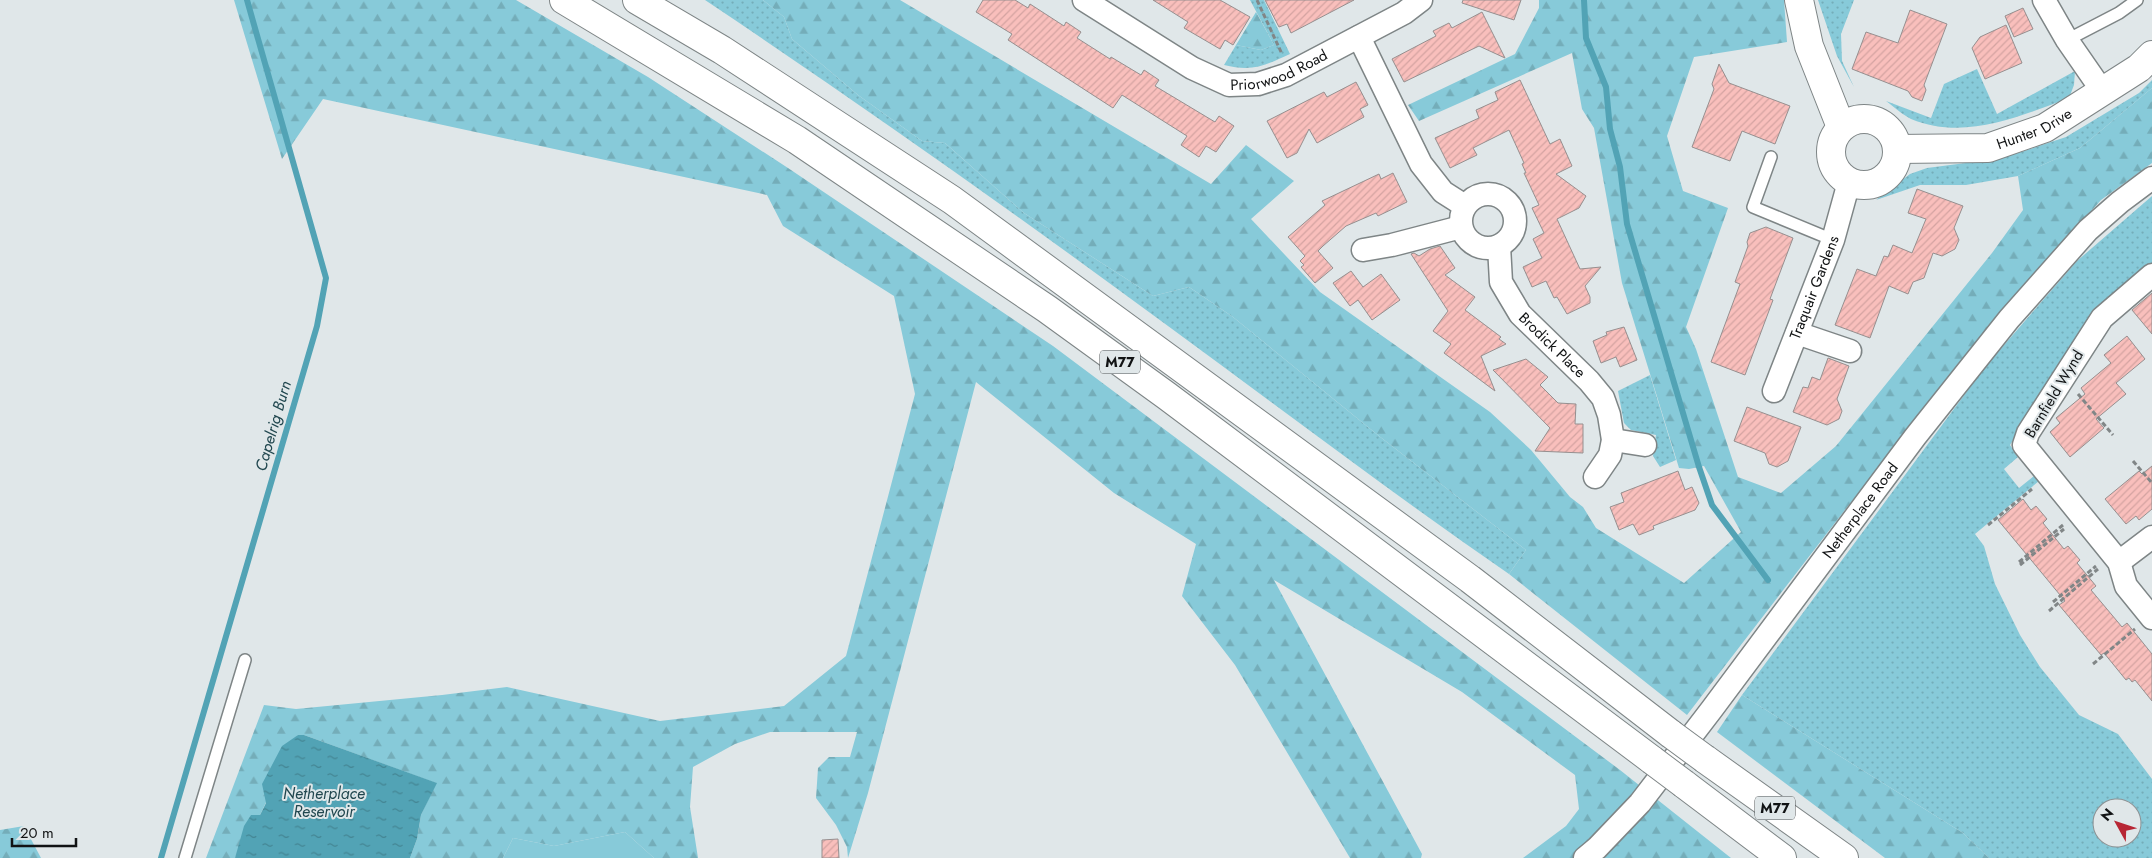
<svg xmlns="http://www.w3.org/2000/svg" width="2152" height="858" viewBox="0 0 2152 858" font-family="Jost,sans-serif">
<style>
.grass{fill:url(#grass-dots);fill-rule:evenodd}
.forest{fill:url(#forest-firs)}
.green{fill:#87cad9}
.water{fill:url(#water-ripples)}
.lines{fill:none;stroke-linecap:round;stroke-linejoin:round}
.stream{stroke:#52a3b5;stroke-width:6}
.building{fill:url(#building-hatch);stroke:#968f8f}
.lane-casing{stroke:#7e8586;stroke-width:14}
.street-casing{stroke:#7e8586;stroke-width:25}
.secondary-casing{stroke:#7e8586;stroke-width:30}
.highway-casing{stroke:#7e8586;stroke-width:30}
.path{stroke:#818687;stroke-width:3;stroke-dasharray:5 2.5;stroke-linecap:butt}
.lane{stroke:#fff;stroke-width:11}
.street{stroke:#fff;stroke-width:22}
.secondary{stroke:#fff;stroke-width:28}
.highway{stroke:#fff;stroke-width:28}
.highway-bridge-casing{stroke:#7e8586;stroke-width:30;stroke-linecap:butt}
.highway-bridge{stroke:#fff;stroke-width:28}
.labels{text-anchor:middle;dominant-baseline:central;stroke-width:4;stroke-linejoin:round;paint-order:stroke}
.shield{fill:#e0e7e9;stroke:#4f5354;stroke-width:1}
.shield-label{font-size:14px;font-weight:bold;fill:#111314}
.street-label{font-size:15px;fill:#111314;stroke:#e0e7e9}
.water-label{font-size:16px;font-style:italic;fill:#21474f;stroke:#e0e7e9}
</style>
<defs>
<pattern id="grass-dots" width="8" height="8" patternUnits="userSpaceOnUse" patternTransform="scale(1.25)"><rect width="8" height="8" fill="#87cad9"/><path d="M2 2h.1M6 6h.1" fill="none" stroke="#74adb9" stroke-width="1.8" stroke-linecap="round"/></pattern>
<pattern id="forest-firs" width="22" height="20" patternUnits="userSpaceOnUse" patternTransform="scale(1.25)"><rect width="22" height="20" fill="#87cad9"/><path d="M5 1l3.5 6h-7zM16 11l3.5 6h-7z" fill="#74adb9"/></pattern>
<pattern id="water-ripples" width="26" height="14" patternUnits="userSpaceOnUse" patternTransform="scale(1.25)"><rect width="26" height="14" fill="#52a3b5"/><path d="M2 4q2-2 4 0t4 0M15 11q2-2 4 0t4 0" fill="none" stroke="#438492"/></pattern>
<pattern id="building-hatch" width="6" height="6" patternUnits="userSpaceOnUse" patternTransform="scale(1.25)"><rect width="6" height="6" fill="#f9bfbc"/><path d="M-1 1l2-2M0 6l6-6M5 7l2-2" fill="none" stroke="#d4a3a1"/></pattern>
</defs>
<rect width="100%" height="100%" fill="#e0e7e9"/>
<path class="grass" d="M705,0H763L784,17L792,39L858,95L922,141L945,143L1024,213L1153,296L1189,287L1233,317L1379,436L1526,550L1509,574C1393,494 1281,409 1168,326C1016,214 862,105 705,0Z
M1250,0H1264L1290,54C1264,66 1252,72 1224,65L1236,45L1261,50L1274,45Z
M1818,0H1854L1841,34L1842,61L1854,87L1837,56Z
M1977,69L1997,114L2075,71L2074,85L2069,98C2018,117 1965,141 1911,119C1903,115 1894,107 1886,101L1931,118L1944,84Z
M2152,80V88L2080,148L2018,176L1966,185H1920L1876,200L1910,174L1927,168L1981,161L2018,153L2066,137L2139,93Z
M2152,196V263L2093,310L2010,445L2018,457L2004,469L2019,488L2034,476L2039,481L1975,534L1984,546L1995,584L2020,635L2040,667L2079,715L2118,734L2152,779V858H1989L1963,833L1742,695L1985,367L2077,261ZM2102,808H2132V838H2102Z
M1650,375L1676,460L1660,467L1653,456L1656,435L1631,430L1624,423L1618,391Z"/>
<path class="forest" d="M234,0H516L648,77L788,168L1053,346L1620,770L1731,858H1523L1566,826L1579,809L1575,775L1462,692L1274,580L1422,854L1421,858H1350L1235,665L1182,596L1196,544L1114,493L976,382L868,793L848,858L847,847L836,825L816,798L818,768L829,757H850L857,732H770L735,744L693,767L690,807L698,858H654L625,832L554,846L513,838L503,858H410L417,839L421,815L436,783L304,735H298L260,815L235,858H206L264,705L296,709L442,695L507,687L660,721L784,706L846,656L915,394L894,296L783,226L767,195L323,99L282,159Z
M763,0H900L1211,184L1246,145L1294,181L1251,219L1320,292L1490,412L1531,450L1570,497L1583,507L1596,528L1684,583L1741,532L1704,466L1689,469L1679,468L1622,283L1594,128L1582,109L1572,53L1419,121L1408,105L1515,54L1539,8V0H1784L1787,42L1694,57L1667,136L1683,191L1728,208L1686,327L1696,349L1738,477L1781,493L1836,446L1992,253L2023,210L2018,176L2080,148L2152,88V163L2101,200L2059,247L1848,506L1687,715L1509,574L1526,550L1379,436L1233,317L1189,287L1153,296L1024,213L945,143L922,141L858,95L792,39L784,17Z
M1256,12L1274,45L1261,50L1236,45Z
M1742,695L1963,833L1989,858H1885L1717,732Z
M24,826L41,858H65H0V830Z"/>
<path class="green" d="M625,832L654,858H503L513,838L554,846Z"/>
<path class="water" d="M298,735H304L437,783L421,815L417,839L410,858H235L244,826L251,815H260L266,803L262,784L282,746Z"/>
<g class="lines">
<path class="stream" d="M1584,0L1586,38L1606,87L1610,129L1620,167L1627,224L1699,467L1712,505L1768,580
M161,858L317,326L326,278L247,0"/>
</g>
<path class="building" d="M983,0H1015L1028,8L1030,4L1064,26L1066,22L1081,32L1077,38L1110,59L1111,57L1141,75L1144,70L1159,80L1155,86L1215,122L1219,116L1234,126L1216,152L1206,146L1199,157L1181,145L1187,136L1122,95L1113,108L1008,40L1012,34L976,12Z
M1153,0H1220L1250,17L1233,45L1225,40L1220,49L1184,28L1188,22Z
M1265,0H1354L1291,33L1287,24L1279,27Z
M1463,0H1521L1514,20L1462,3Z
M2023,8L2033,29L2014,37L2005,16Z
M1910,10L1947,24L1924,85L1926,90L1922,101L1912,97L1908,91L1852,69L1866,32L1898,43Z
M1482,12L1505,58L1479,46L1404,82L1392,59L1436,36L1433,31L1449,23L1452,28Z
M2006,25L2022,63L1985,79L1972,48L1980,37Z
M1719,64L1729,83L1790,106L1775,144L1742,131L1730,161L1692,147L1714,89L1712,84Z
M1520,80L1550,144L1560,139L1572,166L1556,174L1586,196L1579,208L1557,219L1580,269L1601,267L1585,286L1590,297V303L1567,314L1557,297L1554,298L1546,281L1532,287L1523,267L1542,258L1533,239L1544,233L1532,208L1539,205L1524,173H1526L1522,164L1524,163L1509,130L1473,148L1477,155L1450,168L1435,138L1479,118L1476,110L1498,100L1495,92Z
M1356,82L1368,105L1360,109L1364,117L1317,143L1309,129L1297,153L1287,158L1267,121L1324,92L1327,97Z
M1393,173L1407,202L1378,216L1376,213L1346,226L1323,246L1318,251L1333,268L1315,283L1301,267L1304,265L1300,261L1305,256L1288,237L1325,205L1322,201L1379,174L1381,179Z
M1917,189L1963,206L1954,228L1959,240L1955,249L1942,256L1933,253L1924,278L1913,282L1908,294L1889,286L1870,338L1835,325L1857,269L1876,276L1884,256L1888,257L1893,245L1912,253L1926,219L1908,213Z
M1766,227L1793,238L1770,299L1773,300L1745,375L1711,362L1740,284L1735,282L1748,246L1747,242L1750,233Z
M1440,246L1455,268L1445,275L1475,297L1465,310L1501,337L1499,339L1506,344L1481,356L1495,391L1444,353L1451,344L1433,331L1448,311L1411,254L1414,253L1419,256L1430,249Z
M1351,271L1363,287L1381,274L1400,300L1372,320L1358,300L1350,306L1333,283Z
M2152,293V334L2132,310Z
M1624,327L1637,360L1620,367L1616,357L1601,363L1593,341L1607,335L1606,332Z
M2127,336L2145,359L2116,383L2126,394L2096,419L2104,428L2070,457L2050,432L2060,423L2056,418L2085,394L2081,388L2111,363L2104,355Z
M1828,358L1849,366L1837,399L1842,411L1839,419L1827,425L1793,412L1803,387L1808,388L1812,377L1820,380Z
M1526,359L1548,377L1540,385L1558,403L1576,404L1575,424H1583V453L1535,451L1550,428L1493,370Z
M1747,407L1801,427L1788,461L1777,467L1769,464L1765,453L1734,441Z
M2152,466V509L2139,520L2136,516L2126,524L2105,499L2139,471L2142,474Z
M1678,471L1685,490L1692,487L1699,503L1695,510L1653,526L1654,529L1639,535L1633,524L1619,530L1610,507L1624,502L1621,493Z
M2023,499L2031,510L2036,506L2047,519L2043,523L2064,549L2068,546L2080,560L2077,563L2096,586L2091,590L2122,627L2127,623L2152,654V701L2135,680L2132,682L2129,678L2126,680L2104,653L2101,655L2059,605L2065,601L1998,520Z
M838,839L839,858H822V840Z"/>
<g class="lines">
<defs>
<path id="lane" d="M2067,40L2119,13L2137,0
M1771,157L1753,207L1833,240
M185,858L245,660"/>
<g id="street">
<path id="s1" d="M1084,0L1192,68L1229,85L1258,84L1286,75L1404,13L1421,0"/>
<path d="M2044,0L2067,40L2103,92"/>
<path d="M1359,37L1421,164L1443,192L1465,206"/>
<circle cx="1488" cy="221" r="27"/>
<path id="s2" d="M1499,246L1501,282L1520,314L1589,381L1603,398L1609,415L1613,440L1610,455L1595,477"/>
<path d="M1363,250L1392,245L1461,227"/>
<path d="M2152,275L2102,318L2028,433L2024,445L2119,562L2126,586L2152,618"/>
<path d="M1797,333L1850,351"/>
<path id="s3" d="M1774,391L1833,240L1849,182"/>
<path d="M1613,440L1645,445"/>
<path d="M2119,562L2152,537"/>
<path id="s4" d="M1585,858L1597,848L1640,803L1712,709L1915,437L2009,319L2088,230L2120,202L2152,178"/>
</g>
<g id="secondary">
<path d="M1799,0L1809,46L1841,127"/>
<circle cx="1864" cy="152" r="33"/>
<path id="s5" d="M1897,149L1988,148L2045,128L2139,68L2152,55"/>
</g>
<path id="highway" d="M564,0L797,140L1047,309L1167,396L1652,760
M637,0L722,50L952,200L1470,579L1671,734
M1705,759L1844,858
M1684,784L1782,858"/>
</defs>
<use href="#lane" class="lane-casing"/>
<use href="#street" class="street-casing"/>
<use href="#secondary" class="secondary-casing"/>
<use href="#highway" class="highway-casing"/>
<path class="path" d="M1257,0L1282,54
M2078,394L2113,435
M2133,461L2152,483
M1988,525L2032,489
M2019,562L2063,525
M2020,565L2064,529
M2053,602L2096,566
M2049,611L2098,569
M2093,664L2135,629"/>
<use href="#lane" class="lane"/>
<use href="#street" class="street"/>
<use href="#secondary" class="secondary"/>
<use href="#highway" class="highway"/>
<defs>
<path id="highway-bridge" d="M1671,734L1705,759
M1652,760L1684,784"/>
</defs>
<use href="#highway-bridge" class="highway-bridge-casing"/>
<use href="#highway-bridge" class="highway-bridge"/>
</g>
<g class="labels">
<g class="shield">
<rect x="1100" y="350.5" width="40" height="23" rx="4"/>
<rect x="1755" y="796.5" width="40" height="23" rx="4"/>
</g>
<g class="shield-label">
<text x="1120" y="362">M77</text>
<text x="1775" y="808">M77</text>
</g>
<g class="street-label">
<text stroke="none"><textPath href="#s1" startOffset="221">Priorwood Road</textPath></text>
<text stroke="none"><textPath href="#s5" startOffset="141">Hunter Drive</textPath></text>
<text stroke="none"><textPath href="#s3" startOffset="111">Traquair Gardens</textPath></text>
<text stroke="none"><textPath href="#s2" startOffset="118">Brodick Place</textPath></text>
<text transform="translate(2054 394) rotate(-59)">Barnfield Wynd</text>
<text stroke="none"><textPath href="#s4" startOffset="444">Netherplace Road</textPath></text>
</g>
<g class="water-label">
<text transform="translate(273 426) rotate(-74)">Capelrig Burn</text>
<text x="324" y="793">Netherplace<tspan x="324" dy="18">Reservoir</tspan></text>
</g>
</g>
<g transform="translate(2117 823) rotate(310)"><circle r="24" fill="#e0e7e9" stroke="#8d9294"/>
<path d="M0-4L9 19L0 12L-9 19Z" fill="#b72634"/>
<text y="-8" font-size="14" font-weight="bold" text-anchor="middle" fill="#111314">N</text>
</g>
<path d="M12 838v8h64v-8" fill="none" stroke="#111314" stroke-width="2.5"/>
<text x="20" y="838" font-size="15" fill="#111314" stroke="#e0e7e9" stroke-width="4" paint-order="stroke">20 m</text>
</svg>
